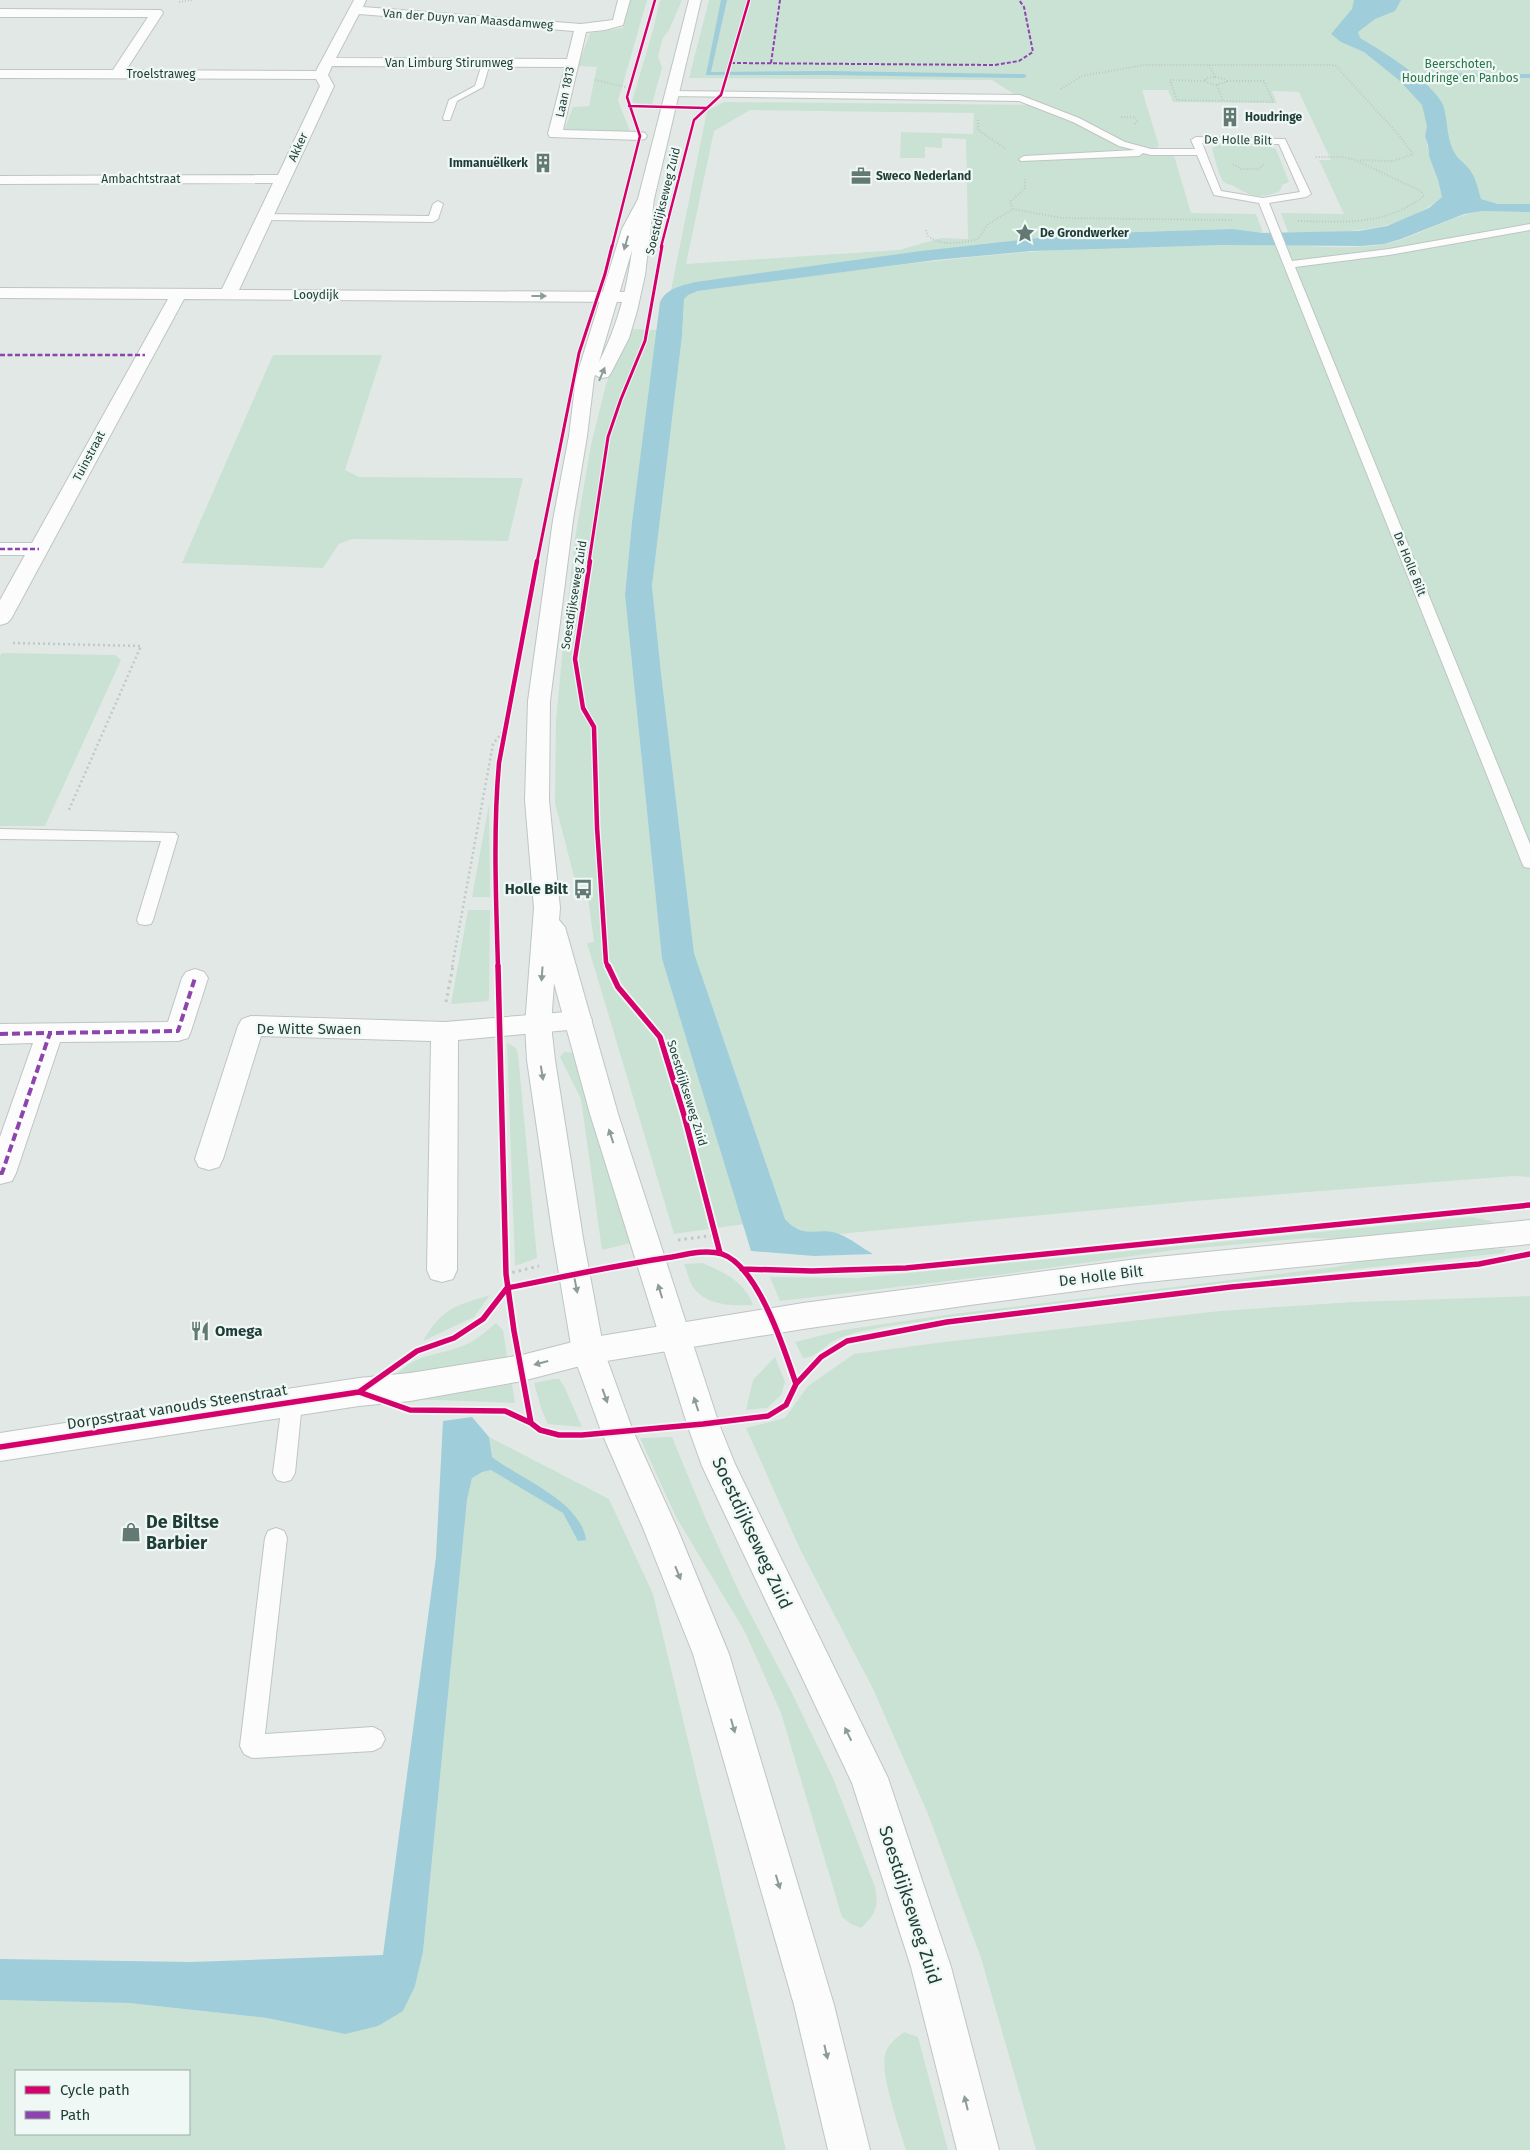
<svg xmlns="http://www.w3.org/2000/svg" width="1530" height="2150" viewBox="0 0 1530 2150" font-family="'Fira Sans',sans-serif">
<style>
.green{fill:#cae2d4;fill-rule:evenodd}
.water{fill:#a0cdda}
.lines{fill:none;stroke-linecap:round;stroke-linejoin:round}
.stream{fill:#a0cdda;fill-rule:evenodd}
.service-casing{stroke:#bfc5c3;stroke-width:2}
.minor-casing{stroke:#bfc5c3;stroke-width:2}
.secondary-casing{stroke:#bec6c4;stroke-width:2}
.path-far2{stroke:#bfc9c6;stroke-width:2;stroke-dasharray:1 2;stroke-linecap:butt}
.path-far1{stroke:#bfc9c6;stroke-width:2.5;stroke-dasharray:2 3;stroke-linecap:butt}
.path{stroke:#bfc9c6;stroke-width:3;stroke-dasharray:2.5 4;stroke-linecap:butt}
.service{fill:#fbfcfb;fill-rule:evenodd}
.minor{fill:#fbfcfb;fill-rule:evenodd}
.secondary{fill:#fbfcfb;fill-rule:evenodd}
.quiet-far2{stroke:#8e44ad;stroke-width:2;stroke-dasharray:4 2;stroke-linecap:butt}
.quiet-far1{stroke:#8e44ad;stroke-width:2.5;stroke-dasharray:5 2.5;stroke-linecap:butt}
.quiet{stroke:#8e44ad;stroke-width:4;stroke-dasharray:8 4;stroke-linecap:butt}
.cycleway-far3-casing{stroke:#f0f8f5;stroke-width:4.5}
.cycleway-far2-casing{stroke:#f0f8f5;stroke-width:5}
.cycleway-far1-casing{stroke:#f0f8f5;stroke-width:7}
.cycleway-casing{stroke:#f0f8f5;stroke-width:9}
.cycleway-far3{stroke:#d6006c;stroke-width:2.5}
.cycleway-far2{stroke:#d6006c;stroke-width:3}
.cycleway-far1{stroke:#d6006c;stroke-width:4.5}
.cycleway{stroke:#d6006c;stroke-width:5.5}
.oneway{fill:#8d9c99}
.labels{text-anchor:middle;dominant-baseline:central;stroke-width:4.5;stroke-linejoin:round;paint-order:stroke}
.far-street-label{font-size:12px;fill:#1f3d37;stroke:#f0f8f5}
.far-park-label{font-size:12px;fill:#27764c;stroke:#f0f8f5}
.far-poi-label{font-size:12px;font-weight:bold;fill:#1f3d37;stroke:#f0f8f5;text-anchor:start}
.poi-label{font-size:15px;font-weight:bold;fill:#1f3d37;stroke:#f0f8f5;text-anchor:end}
.street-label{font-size:15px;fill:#1f3d37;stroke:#f0f8f5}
.near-poi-label{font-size:18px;font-weight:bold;fill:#1f3d37;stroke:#f0f8f5;text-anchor:start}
.near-street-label{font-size:18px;fill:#1f3d37;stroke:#f0f8f5}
</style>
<rect width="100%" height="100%" fill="#e2e8e6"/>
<path class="green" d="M630,0H647L618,101L631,133L564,131L573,107L589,106L597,67L578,66L590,33L623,28Z
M660,0H682L669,30L663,38L658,56L662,68L652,104L634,103L632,101L653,30Z
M709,0H1530V204H1498L1481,199L1426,138L1429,156L1438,180L1442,197C1398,234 1342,233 1288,232L1281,213L1344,214L1319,160H1331L1299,92L1272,91L1277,103L1173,102L1168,90H1142L1159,146L1152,151L1173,152L1191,213L1256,214L1263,233L1233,229L1074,234L800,268L695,282L671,290L707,111L724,102L1038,105L1020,98L992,80L689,78ZM750,110L974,113L973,134L901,132L900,158H925V147L942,148V138L966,139L968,239L941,238L899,250L686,264L714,131Z
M1219,145L1267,146L1276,149L1289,182L1282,185L1280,191C1259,200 1250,196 1232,185C1230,184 1226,184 1224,182C1219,177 1214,156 1212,148Z
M1482,211L1530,212V1177L1513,1176L1194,1201L839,1234C818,1233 799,1235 785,1219L694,953L661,673L652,586L682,336L684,299L687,295L698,291C835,273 972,253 1110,247C1167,245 1224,245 1281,245C1315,246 1352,250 1385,244C1419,237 1448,216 1482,211Z
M629,329L658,330L632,522L625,595L662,959L744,1224L674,1234L587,943L594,942L586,884H576L555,803L556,720L563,646L575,538L591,445L606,384Z
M273,355H382L345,470L359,477L523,478L508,541L352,539L339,544L323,568L182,563Z
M2,653L115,655L121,660L45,826H0V656Z
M489,804L490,897H472Z
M468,910H490L489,1001L451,1004Z
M507,1043L516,1048L518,1054L537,1258L515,1266Z
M564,1052L574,1053L631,1243L602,1250L581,1099L560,1057Z
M1472,1217L1495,1222L1349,1239L1307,1238L1175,1250L1006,1274L780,1301L770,1277L858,1278Z
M1475,1248L1506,1249L1503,1253C1317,1274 1132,1292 947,1318C916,1323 863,1327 835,1340C825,1345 816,1358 803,1358L795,1342L843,1330L946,1315L1336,1267L1379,1257Z
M702,1263C723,1271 746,1283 753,1305C733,1306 706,1306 693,1287C689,1281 687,1271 684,1264Z
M490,1295L474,1317L423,1341C443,1307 455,1306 490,1295Z
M1530,1296V2150H1036L981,1958L928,1814L873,1689L800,1549L746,1428L785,1418L808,1386L854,1354L944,1342L1220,1311L1353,1302Z
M496,1323L503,1330L507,1357L452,1370L394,1377C418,1351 438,1357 467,1344C477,1340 487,1330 496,1323Z
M775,1357L785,1382L781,1395L767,1408L746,1410L753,1380Z
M553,1379H559L564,1386L582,1427L548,1424L542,1411L534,1383Z
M512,1384L515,1403L411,1399Z
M489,1437L609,1499L653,1594L786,2150H0V2000L129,2003L267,2018L345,2034L415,1986L423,1952L467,1500L472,1478ZM16,2071H189V2134H16Z
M672,1437L705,1517L741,1596L792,1693L833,1778L875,1887C879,1907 876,1914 861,1928L851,1924L842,1917L781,1713L745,1632L676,1517L640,1438Z
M904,2032L918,2037L948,2150H906C900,2130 880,2074 885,2055C888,2044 895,2039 904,2032Z"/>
<path class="water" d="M1354,0H1401L1395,11L1375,19L1358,32L1360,38C1382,51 1433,82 1443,105C1448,119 1446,136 1453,150C1457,159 1464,162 1470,170C1476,178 1478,189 1481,199L1498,204H1530V212L1482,211L1464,214L1401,239L1384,244L1361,246L1220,245L1031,251L935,260L698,291L688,295L684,299L682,336L652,586L661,673L694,953L785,1219C805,1241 817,1226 839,1234C850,1238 862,1248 873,1254L814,1256L751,1251L662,959L625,595L632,522L660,302C667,288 681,286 695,282L921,251L1074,234L1233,229L1263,233L1359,231L1387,226L1429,208L1442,197L1438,180L1429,156L1428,145L1425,136L1427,126L1422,105L1400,81L1364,52L1341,42L1331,34L1352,9Z
M472,1417L489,1437L492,1457C519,1478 581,1501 586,1540L578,1541L563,1513L491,1470L482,1472L472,1478L467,1500L423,1952L415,1986L403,2011L378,2026L345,2034L267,2018L129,2003L0,2000V1959L191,1962L383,1955L436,1557L443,1421Z"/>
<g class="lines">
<path class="stream" d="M721,0H727L711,72L827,71L1024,74L1027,76L1024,78L827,75H706Z
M1415,73L1530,74V78L1413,76Z"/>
<defs>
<path id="service" d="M483,61L490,63L483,87L457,101L450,120H444L443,118L449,100L475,86Z
M672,91L1020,95L1079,118L1125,142L1151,149H1195L1191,140L1196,137L1285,139L1311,194L1306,197L1269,203L1292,261L1389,249L1530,224V230L1389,255L1295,267L1530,844V868L1524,867L1522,863L1259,203L1214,195L1197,155H1151L1143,153L1139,156L1021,161L1019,159L1024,156L1135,150L1119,146L1073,122L1019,101L669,96V92ZM1202,143L1279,144L1300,192L1263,198L1221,191Z
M438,201L443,204L438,219L433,222L264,220L259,217L264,214L429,216L433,204Z
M0,829L175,833L178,836L153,920L151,924L145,925L139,924L137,920L161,841L0,839Z
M292,1394L299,1397L302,1403L295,1473L291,1480L284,1482L277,1480L273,1473L282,1403L285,1397Z
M276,1528L284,1531L287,1538L265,1734L373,1727L381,1731L385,1739L381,1747L373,1751L252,1758L244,1754L240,1746L265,1538L268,1531Z"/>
<path id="minor" d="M354,0H366L363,7L581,24L613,20L618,0H630L623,25L605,30L586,32L563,130L640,132L645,133L647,136L645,139L640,140L550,137L548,134L565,67L332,66L328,75L334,86L239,290L632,292L638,293L640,297L638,301L632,302L184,299L11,619L7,623L0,625V600L25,555H0V543H32L168,299L0,298V288L222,289L273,183L0,184V176L278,175L320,86L316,79L0,78V70H113L148,17H0V9L161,10L163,13L126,70L316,71ZM359,14L574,31L567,59L336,58Z
M195,969L204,972L208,978L191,1031L188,1038L178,1041L60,1042L16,1173L12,1181L0,1184V1137L33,1043L0,1044V1024L168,1022L182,978L186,972Z
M579,1011L588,1013L592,1020L588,1027L579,1029L458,1040L457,1270L453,1279L442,1282L431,1279L427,1270L431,1041L261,1036L223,1159L219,1167L209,1170L199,1167L195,1159L238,1026L242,1019L251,1016L445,1022Z
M1530,1220V1244L1137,1283L970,1305L803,1329L588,1364L522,1381L410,1401L359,1406L0,1461V1433L359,1378L410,1373L522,1355L588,1338L803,1303L1137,1259Z"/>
<path id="secondary" d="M689,0H701L654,199L645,275L637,311L629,338L611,373L608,377L602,378L595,375L594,378L587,436L573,520L550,701L549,800L560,908L559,920L565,927L618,1114L719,1424L735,1464L888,1778L951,1967L999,2150H957L911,1967L852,1783L702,1466L687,1424L590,1114L554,983L551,1025L555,1060L583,1238L604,1351L633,1431L677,1528L729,1654L834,2005L870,2150H828L794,2005L693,1654L643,1528L601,1431L572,1351L553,1238L527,1060L525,1025L534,908L525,800L528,701L553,520L569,436L576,378L622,229L638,199ZM632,250C627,290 617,327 599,362Z"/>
</defs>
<use href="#service" class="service-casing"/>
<use href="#minor" class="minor-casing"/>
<use href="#secondary" class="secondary-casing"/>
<path class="path-far2" d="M179,2L193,0
M1209,65L1215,77
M1215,77L1224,79L1227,82L1215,85L1204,81L1207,78Z
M595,80L630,88
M1204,81L1170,80L1177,100L1273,102L1264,81H1227
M1217,85L1223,101
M1061,89L1082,76L1144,65H1335L1398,134L1413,154L1393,161L1358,160
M1121,117H1135L1137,121L1134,125
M978,120V130L1006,149
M1233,164L1241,169H1259L1265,163
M1013,209L1010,202L1025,188V179
M1298,221C1344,222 1385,226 1424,196L1421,191L1355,160L1343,157H1315
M926,230L928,236C943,247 961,243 978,239L988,224L1013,209L1062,218L1234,220"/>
<path class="path-far1" d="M13,643L141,646L68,812
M452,967L493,744L504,730"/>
<path class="path" d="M446,1002L453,966
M678,1240L716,1235
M506,1274L539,1266"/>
<use href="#service" class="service"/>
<use href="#minor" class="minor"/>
<use href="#secondary" class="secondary"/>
<path class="quiet-far2" d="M731,63L995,65L1019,61L1033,52L1024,7L1019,0
M771,63L780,0"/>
<path class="quiet-far1" d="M0,355H145
M0,549H39"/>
<path class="quiet" d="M0,1034L50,1033
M0,1173H2L50,1033L178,1031L195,978"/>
<defs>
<path id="cycleway-far3" d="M629,106L706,108
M612,247L640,136L627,97L655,0
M661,247L694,120L721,95L749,0"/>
<path id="cycleway-far2" d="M537,562L579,353L605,274L612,246
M589,562L608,437L621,399L645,341L662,246"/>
<path id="cycleway-far1" d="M590,561L575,659L583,708L594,727L597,827L606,962L608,967
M498,967C496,899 493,831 499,763L537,561"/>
<path id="cycleway" d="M498,966L506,1274L514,1331L531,1423
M608,966L618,987L660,1037L684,1115L720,1253
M742,1269L812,1271L906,1268L1530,1205
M359,1392L410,1410L505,1411L531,1423L540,1430L559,1435H582L703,1424L768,1416L786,1405L796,1384L821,1357L847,1341L947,1322L1231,1287L1479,1264L1530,1254
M0,1447L359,1392L417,1351L454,1338L483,1319L507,1288C562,1277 617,1265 672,1257C687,1254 707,1249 722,1254C758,1266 785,1351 796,1384"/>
</defs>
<use href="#cycleway-far3" class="cycleway-far3-casing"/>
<use href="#cycleway-far2" class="cycleway-far2-casing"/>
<use href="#cycleway-far1" class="cycleway-far1-casing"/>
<use href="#cycleway" class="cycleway-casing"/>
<use href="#cycleway-far3" class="cycleway-far3"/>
<use href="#cycleway-far2" class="cycleway-far2"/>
<use href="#cycleway-far1" class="cycleway-far1"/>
<use href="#cycleway" class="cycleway"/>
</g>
<defs><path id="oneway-solid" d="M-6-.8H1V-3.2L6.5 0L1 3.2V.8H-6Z" transform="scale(1.25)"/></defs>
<g class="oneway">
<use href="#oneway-solid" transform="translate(626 243) rotate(106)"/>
<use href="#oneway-solid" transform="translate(539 296)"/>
<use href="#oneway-solid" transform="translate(602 374) rotate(-67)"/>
<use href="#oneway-solid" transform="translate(542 974) rotate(94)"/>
<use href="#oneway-solid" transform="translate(542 1073) rotate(81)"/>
<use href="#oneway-solid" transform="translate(611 1136) rotate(-108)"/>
<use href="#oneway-solid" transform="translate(576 1286) rotate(79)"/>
<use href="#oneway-solid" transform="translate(660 1291) rotate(-107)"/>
<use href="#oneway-solid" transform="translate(541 1363) rotate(165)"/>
<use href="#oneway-solid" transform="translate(605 1396) rotate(70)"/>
<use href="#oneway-solid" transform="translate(696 1404) rotate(-108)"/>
<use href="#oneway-solid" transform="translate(678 1573) rotate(68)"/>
<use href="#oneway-solid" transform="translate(733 1726) rotate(74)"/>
<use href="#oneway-solid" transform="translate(848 1734) rotate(-116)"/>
<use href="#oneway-solid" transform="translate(778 1882) rotate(73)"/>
<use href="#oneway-solid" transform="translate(826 2052) rotate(77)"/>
<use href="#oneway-solid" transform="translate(966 2103) rotate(-104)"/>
</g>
<defs>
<symbol id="building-bare" viewBox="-9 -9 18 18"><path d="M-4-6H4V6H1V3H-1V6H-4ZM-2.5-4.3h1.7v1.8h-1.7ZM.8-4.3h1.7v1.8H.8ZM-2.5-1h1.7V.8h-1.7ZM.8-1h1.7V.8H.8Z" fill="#637974" stroke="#f0f8f5" stroke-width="2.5" paint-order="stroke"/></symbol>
<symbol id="office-bare" viewBox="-9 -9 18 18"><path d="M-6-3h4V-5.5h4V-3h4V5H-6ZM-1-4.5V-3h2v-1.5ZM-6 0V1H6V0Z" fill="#637974" stroke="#f0f8f5" stroke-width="2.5" paint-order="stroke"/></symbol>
<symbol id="sight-bare" viewBox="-9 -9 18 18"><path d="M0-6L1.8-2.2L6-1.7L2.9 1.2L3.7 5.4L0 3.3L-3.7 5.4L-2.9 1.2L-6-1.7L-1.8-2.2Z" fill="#637974" stroke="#f0f8f5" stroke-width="2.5" paint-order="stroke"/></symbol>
<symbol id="bus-bare" viewBox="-9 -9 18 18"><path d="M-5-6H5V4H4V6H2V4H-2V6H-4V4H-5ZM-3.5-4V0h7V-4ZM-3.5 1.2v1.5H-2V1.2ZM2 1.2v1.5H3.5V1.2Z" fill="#637974" stroke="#f0f8f5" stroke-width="2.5" paint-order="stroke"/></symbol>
<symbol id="restaurant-bare" viewBox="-9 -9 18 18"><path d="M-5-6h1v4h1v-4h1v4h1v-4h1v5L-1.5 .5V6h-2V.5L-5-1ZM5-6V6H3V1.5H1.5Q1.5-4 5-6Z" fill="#637974" stroke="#f0f8f5" stroke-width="2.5" paint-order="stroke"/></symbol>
<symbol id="shop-bare" viewBox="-9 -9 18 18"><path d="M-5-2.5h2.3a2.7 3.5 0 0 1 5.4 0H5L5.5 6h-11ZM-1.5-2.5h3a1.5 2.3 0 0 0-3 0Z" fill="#637974" stroke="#f0f8f5" stroke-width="2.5" paint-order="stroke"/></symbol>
</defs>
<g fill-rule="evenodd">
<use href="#building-bare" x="1216" y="103" width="28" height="28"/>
<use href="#building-bare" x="529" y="149" width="28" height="28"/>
<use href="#office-bare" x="847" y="162" width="28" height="28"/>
<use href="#sight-bare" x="1011" y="219" width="28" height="28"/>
<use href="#bus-bare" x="569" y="875" width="28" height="28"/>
<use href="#restaurant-bare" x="186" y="1317" width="28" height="28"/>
<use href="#shop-bare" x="117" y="1518" width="28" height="28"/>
</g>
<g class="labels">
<g class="far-street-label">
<text transform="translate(468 19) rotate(4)">Van der Duyn van Maasdamweg</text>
<text x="449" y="63">Van Limburg Stirumweg</text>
<text x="161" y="74">Troelstraweg</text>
<text transform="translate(565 92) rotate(-78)">Laan 1813</text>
<text transform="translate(1238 140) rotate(1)">De Holle Bilt</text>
<text transform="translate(298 147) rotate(-65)">Akker</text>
<text x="141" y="179">Ambachtstraat</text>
<text transform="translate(663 201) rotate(-76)">Soestdijkseweg Zuid</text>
<text x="316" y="295">Looydijk</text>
<text transform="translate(89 456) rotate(-62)">Tuinstraat</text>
<text transform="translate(1410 564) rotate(68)">De Holle Bilt</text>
<text transform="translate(574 595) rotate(-81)">Soestdijkseweg Zuid</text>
<text transform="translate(687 1093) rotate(73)">Soestdijkseweg Zuid</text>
</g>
<g class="far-park-label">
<text x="1460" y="64">Beerschoten,<tspan x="1460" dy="14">Houdringe en Panbos</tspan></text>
</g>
<g class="far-poi-label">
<text x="1245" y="117">Houdringe</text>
<text x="528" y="163" text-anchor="end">Immanuëlkerk</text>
<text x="876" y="176">Sweco Nederland</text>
<text x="1040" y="233">De Grondwerker</text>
</g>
<g class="poi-label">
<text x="568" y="889">Holle Bilt</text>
<text x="215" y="1331" text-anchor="start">Omega</text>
</g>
<g class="street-label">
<text x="309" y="1029">De Witte Swaen</text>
<text transform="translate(1101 1276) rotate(-7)">De Holle Bilt</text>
<text transform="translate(177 1407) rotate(-9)">Dorpsstraat vanouds Steenstraat</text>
</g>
<g class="near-poi-label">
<text x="146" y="1522">De Biltse<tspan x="146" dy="21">Barbier</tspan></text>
</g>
<g class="near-street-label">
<text transform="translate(752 1533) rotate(65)">Soestdijkseweg Zuid</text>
<text transform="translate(910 1905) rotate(72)">Soestdijkseweg Zuid</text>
</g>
</g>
<rect x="15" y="2070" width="175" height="65" fill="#f0f8f5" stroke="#9cada9"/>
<rect x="25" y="2086" width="25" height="8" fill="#d6006c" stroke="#9cada9"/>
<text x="60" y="2095" font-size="15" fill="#1f3d37">Cycle path</text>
<rect x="25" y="2111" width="25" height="8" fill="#8e44ad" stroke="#9cada9"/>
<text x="60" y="2120" font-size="15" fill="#1f3d37">Path</text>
</svg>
